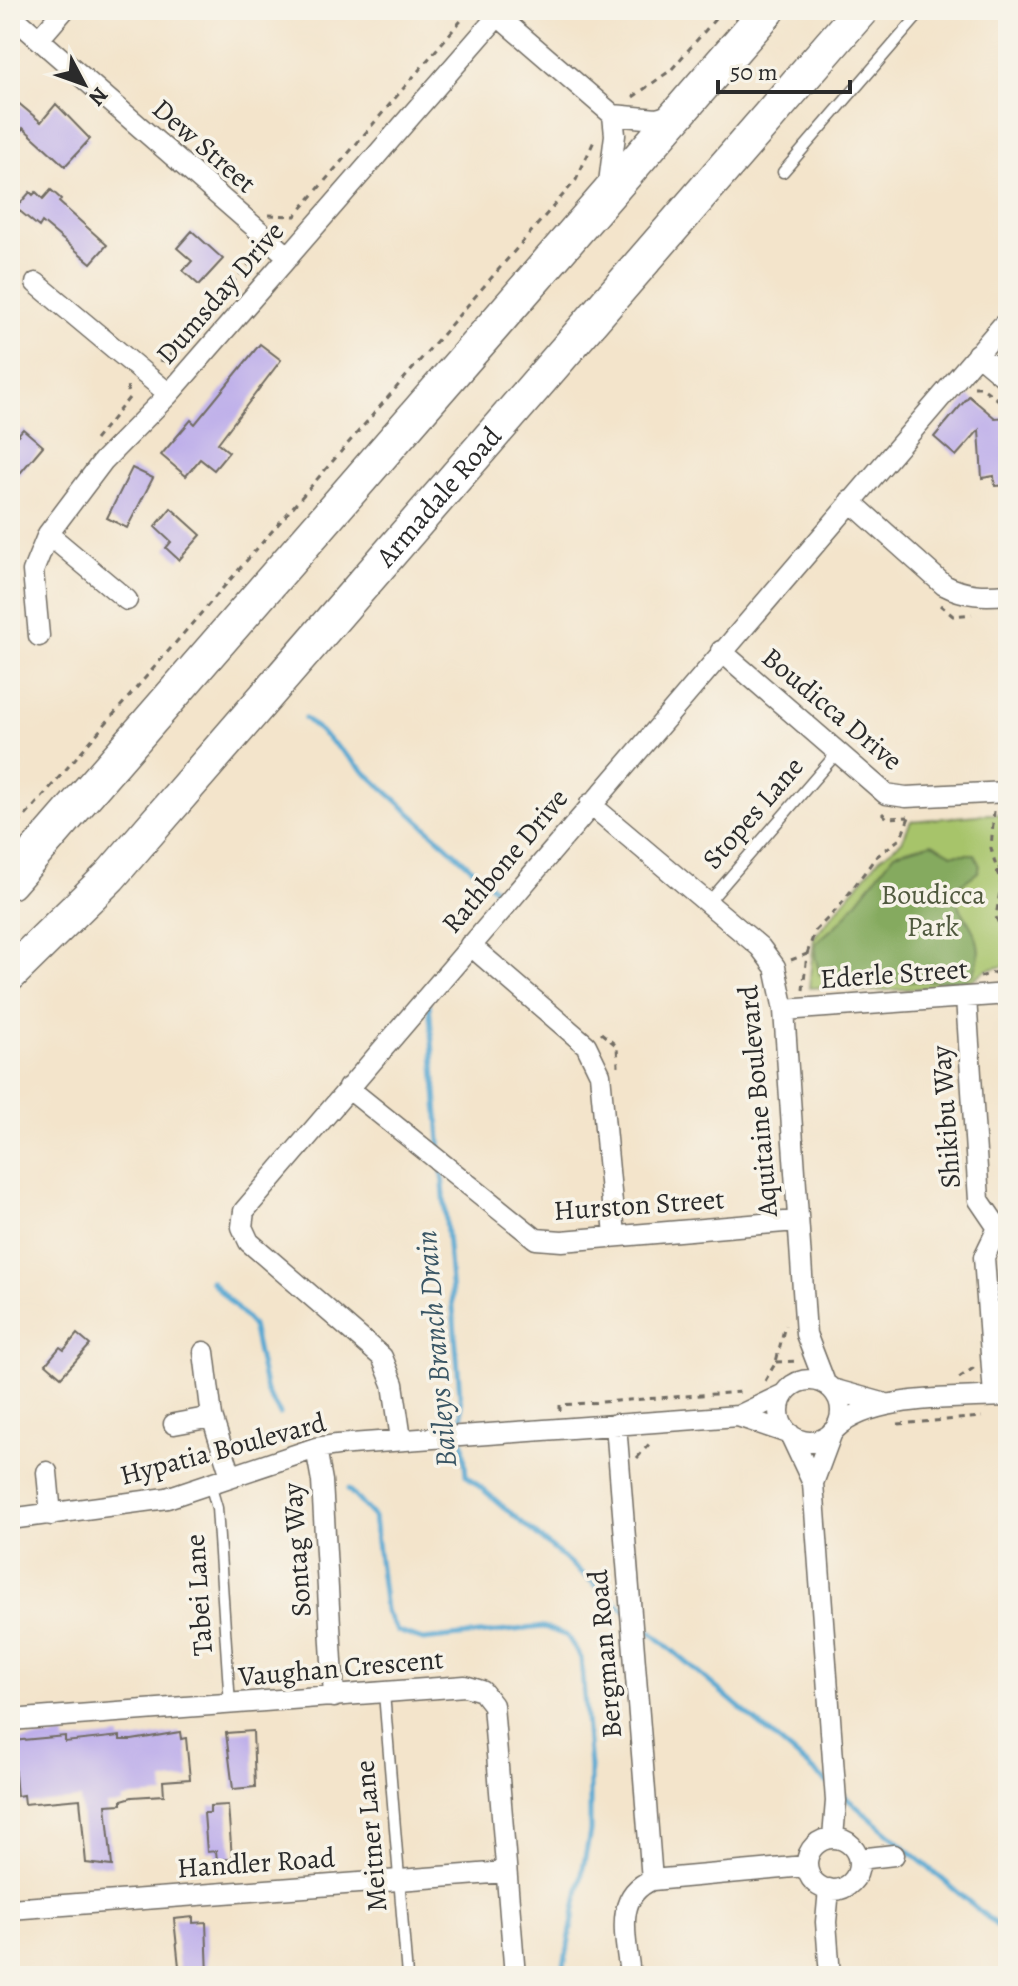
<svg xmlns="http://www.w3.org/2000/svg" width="1018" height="1986" viewBox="0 0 1018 1986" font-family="Alegreya,serif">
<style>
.green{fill:#a7c46b;stroke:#69784b;stroke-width:2}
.forest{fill:#85aa5f;stroke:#586a45;stroke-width:2}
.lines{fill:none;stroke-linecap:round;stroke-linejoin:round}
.stream{stroke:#56a7d1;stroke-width:5}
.building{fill:#bfb0ea}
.service-casing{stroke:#716c63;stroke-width:13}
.minor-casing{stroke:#716c63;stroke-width:23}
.trunk-casing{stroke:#716c63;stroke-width:37}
.path{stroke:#716c63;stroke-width:3;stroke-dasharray:6 6;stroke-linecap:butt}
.service{stroke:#fff;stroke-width:10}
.minor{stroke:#fff;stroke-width:20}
.trunk{stroke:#fff;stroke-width:34}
.labels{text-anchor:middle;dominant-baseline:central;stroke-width:7;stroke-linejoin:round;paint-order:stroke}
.street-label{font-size:28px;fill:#2b2b2b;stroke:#f7f3e8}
.park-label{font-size:28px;fill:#50593e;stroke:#f7f3e8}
.water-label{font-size:30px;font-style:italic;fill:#3a5665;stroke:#f7f3e8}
</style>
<rect width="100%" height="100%" fill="#f7f3e8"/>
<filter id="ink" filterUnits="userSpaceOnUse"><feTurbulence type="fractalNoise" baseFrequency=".0125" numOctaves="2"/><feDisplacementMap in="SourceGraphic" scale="16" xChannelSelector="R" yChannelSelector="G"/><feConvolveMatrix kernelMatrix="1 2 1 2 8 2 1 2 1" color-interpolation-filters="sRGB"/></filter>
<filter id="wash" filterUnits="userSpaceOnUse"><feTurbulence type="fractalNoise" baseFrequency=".006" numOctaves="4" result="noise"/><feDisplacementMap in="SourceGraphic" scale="32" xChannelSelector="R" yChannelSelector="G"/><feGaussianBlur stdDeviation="1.8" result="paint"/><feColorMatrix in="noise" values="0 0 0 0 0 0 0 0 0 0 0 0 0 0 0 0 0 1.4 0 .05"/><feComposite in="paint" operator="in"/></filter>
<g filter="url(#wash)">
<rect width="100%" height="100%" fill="#f3e4cb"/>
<path class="green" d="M988,814H1008V965L986,970L965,985L860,992L850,986L809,988L814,937L879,859L902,841L911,821Z"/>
<path class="forest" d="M932,843L952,854H974L980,866L978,872L954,889C958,920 991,934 974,973L965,980L864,983L834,974L820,975L815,956L816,943L842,920L895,853Z"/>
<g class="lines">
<path class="stream" d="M305,718L498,892L499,903
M429,1003L441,1153
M442,1171L463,1432
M211,1281L252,1325L266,1391L280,1414
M463,1442L466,1475L625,1610
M348,1489L374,1517L385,1610L397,1631L423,1640L543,1627L567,1636L581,1658L590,1767V1832L562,1976
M639,1622L829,1784
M843,1795L1008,1935"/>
</g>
<g id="blocks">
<path class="building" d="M10,96L41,122L56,104L90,139L65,166L23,128L10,144Z
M51,190L61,199L59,202L107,245L91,263L42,222L39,227L16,208L30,192L33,195L36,192L43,199Z
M192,231L223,259L199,285L183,271L192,261L177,248Z
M260,344L281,360L218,443L229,452L214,470L200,459L186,476L161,455L191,420L195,424Z
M969,396L995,418L1007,417L1008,485L995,486L994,476L982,478L979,430L956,456L934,437Z
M23,429L43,446L10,485V444Z
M132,468L153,478L127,528L107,518Z
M171,508L201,535L179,560L166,548L171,542L155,527Z
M77,1334L90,1345L61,1377L46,1364L60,1347L64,1350Z
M253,1731L255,1787L233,1789L226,1733Z
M180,1732L181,1739L186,1738L190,1779L163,1781L164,1795L132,1797L122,1800V1804L106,1805L112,1866L86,1863L80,1799L24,1804L23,1795L17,1796L12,1741L65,1736V1742L120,1736V1740H132Z
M228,1805L232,1859L217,1860L216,1851L207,1852L204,1813H210V1806Z
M193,1917V1923L206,1922L208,1976H180L174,1919Z"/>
</g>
</g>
<g filter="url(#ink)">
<use href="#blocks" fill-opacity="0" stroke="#716c63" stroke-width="2"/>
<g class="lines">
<defs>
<path id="service" d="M783,172L923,10
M707,904L836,754
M210,1484L217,1508L230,1705
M384,1693L407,1976"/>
<path id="minor" d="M10,14L289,257
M498,16L613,115L657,119L676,113
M39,39L64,10
M608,191L615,135L613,115
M36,283L169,394
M977,354L1008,380
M850,501L944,585C965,596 984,596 1008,594
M48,534L127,600
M39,636L33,571L48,534L103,461L169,394L503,10
M721,651L886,794L906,797L1008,792
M590,804L760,947L775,967L784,1010L806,1334L825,1383
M470,945L586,1045L600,1074L615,1235
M966,997L979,1200L998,1228
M784,1010L1008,994
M348,1088L536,1239L562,1241L796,1221
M204,1352L212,1417L231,1476
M779 1411a31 31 0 1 1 62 0a31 31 0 1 1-62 0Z
M832,1389L886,1404
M994,1396L984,1257L998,1228L1008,1223
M738,1416L788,1433
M174,1424L212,1417
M616,1424L652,1880
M835,1429C870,1394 957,1399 1004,1396
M790,1434L813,1483L836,1801L833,1838
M401,1439L393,1384L382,1357L249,1242L242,1227L244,1211L1002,326
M316,1448L322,1481L334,1697
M47,1472L51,1515
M813,1483L832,1432
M10,1519L167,1498L316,1448L337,1445L738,1416L784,1394
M10,1720L465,1686L482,1691L493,1705L515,1976
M807 1864a26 26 0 1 1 52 0a26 26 0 1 1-52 0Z
M859,1859L894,1855
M829,1889L826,1922L830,1976
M10,1909L506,1872
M630,1976C627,1941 612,1896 652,1880L805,1866"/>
<g id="trunk">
<path d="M10,882L768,10"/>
<path id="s1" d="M10,974L110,876L861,10"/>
</g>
</defs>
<use href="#service" class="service-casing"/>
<use href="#minor" class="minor-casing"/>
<use href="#trunk" class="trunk-casing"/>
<path class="path" d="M633,97L671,70L723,10
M269,215L295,216L470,10
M159,360L165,361L255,257L253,252
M974,387H981L1008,407
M95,440L129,398L127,384
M940,605L953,616L972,614
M994,811L991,848L1001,885L996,917L1008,945
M882,813L887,818L908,817
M10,834L576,180L594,141
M998,869L1008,865
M807,954L815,931L839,907L876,857L901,838L909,817
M791,960L807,954L803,990
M980,977L1008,968
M601,1033L617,1046L618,1066
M776,1362L799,1361
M959,1378L975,1367
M765,1381L776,1362L785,1325
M560,1411V1405L742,1392
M898,1424L982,1417
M637,1458L650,1443"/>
<use href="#service" class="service"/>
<use href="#minor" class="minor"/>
<use href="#trunk" class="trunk"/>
</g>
</g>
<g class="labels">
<g class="street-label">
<text transform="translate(204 146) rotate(41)">Dew Street</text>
<text transform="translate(220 293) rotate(-49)">Dumsday Drive</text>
<text stroke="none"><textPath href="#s1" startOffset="642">Armadale Road</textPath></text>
<text transform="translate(832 709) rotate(40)">Boudicca Drive</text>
<text transform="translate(753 813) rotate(-49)">Stopes Lane</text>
<text transform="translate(505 861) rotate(-50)">Rathbone Drive</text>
<text transform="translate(894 974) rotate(-4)">Ederle Street</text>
<text transform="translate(758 1101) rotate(-95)">Aquitaine Boulevard</text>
<text transform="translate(946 1117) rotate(-94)">Shikibu Way</text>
<text transform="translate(639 1205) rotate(-4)">Hurston Street</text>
<text transform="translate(223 1449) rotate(-15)">Hypatia Boulevard</text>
<text transform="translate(297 1550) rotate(-94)">Sontag Way</text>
<text transform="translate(199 1595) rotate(-94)">Tabei Lane</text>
<text transform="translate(605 1654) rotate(-95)">Bergman Road</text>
<text transform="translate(341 1668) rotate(-5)">Vaughan Crescent</text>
<text transform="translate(371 1836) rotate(-95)">Meitner Lane</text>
<text transform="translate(256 1863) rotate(-4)">Handler Road</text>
</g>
<g class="park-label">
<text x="933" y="895">Boudicca<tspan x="933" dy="32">Park</tspan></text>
</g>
<g class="water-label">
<text transform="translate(436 1349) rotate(-95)">Baileys Branch Drain</text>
</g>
</g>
<rect width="1018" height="1986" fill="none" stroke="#f7f3e8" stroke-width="40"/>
<g transform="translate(84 84) rotate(131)" stroke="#f7f3e8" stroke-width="6" paint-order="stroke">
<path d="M0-6L14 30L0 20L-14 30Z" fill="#2b2b2b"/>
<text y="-12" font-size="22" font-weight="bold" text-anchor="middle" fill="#2b2b2b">N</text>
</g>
<path d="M718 80v12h132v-12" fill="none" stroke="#2b2b2b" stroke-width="4"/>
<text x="730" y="80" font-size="24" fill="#2b2b2b" stroke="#f7f3e8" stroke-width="6" paint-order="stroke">50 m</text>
</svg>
